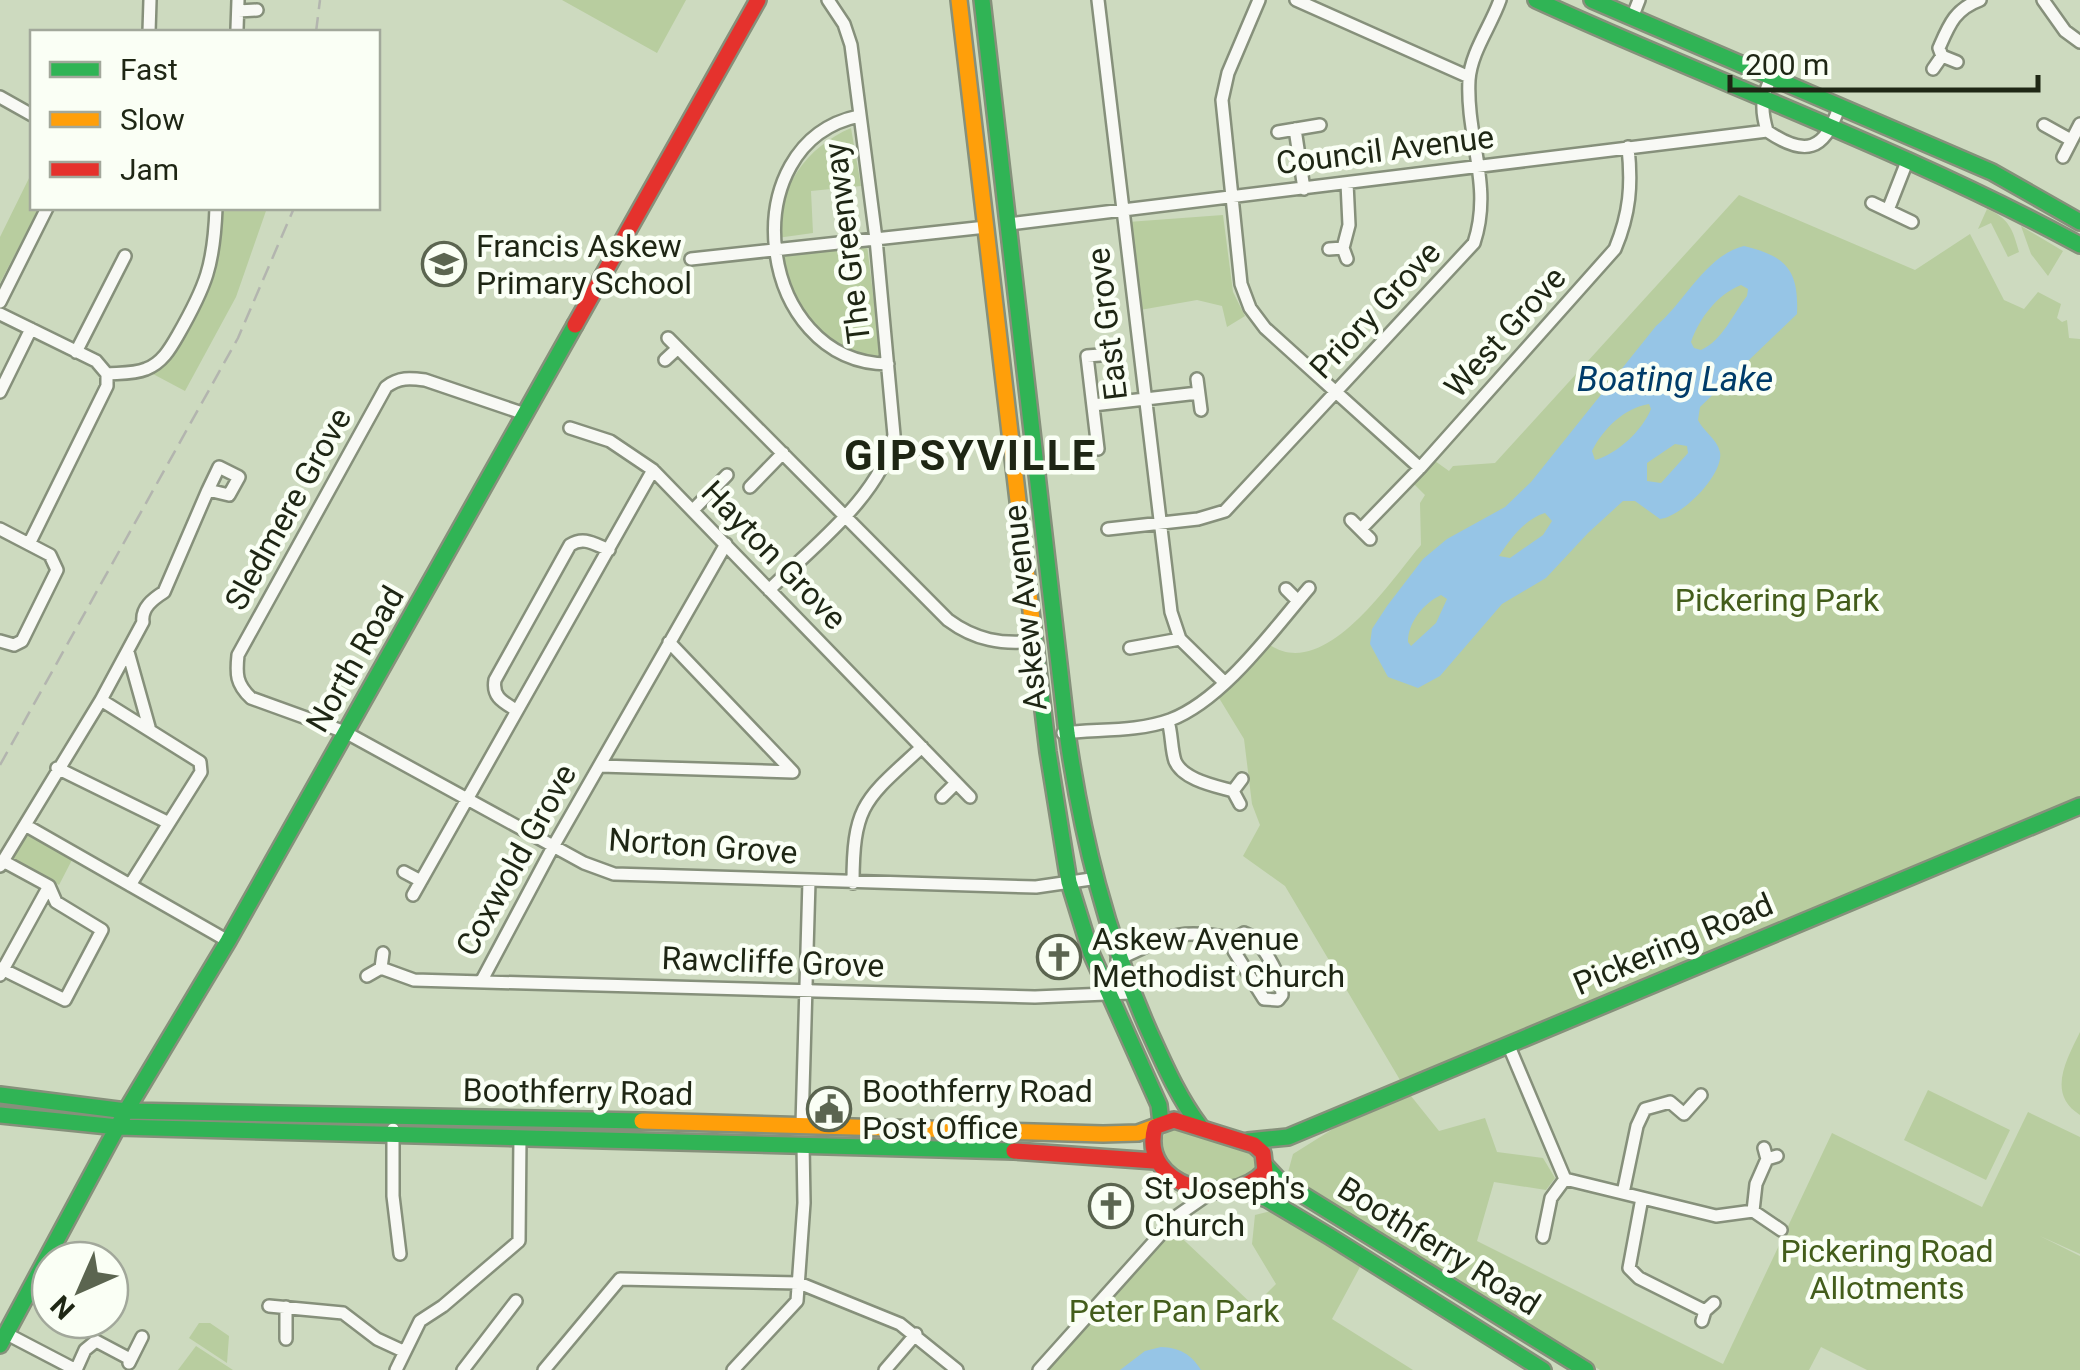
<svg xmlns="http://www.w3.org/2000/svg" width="2080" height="1370" viewBox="0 0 2080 1370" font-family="Roboto,sans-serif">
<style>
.green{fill:#b8cd9f}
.water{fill:#96c5e6;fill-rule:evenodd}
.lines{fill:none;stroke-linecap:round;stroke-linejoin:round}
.street-casing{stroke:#86907b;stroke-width:16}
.fast-casing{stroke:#86907b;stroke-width:20}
.slow-casing{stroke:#86907b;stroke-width:20}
.jam-casing{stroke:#86907b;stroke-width:20}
.street{stroke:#f8f9f5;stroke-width:11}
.fast{stroke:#30b455;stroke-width:15}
.slow{stroke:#ff9f0a;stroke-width:15}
.jam{stroke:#e5322d;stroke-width:15}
.rail{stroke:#b3b5af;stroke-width:2.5;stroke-dasharray:15 8;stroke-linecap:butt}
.labels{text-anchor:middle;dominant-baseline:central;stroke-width:9;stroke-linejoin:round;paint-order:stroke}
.street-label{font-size:32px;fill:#1e2614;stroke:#fafff5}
.poi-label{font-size:32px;fill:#1e2614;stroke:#fafff5;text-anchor:start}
.park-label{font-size:32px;fill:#435d1b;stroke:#fafff5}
.water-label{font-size:35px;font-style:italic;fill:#003c69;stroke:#fafff5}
.district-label{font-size:42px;font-weight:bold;letter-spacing:2.5px;fill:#1e2614;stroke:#fafff5}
</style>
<rect width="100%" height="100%" fill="#cddabf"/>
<path class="green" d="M562,0H686L657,53Z
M851,128L861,186L811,191L813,233L777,238C778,188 806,147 851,128Z
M32,172V208H39L0,283V237Z
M1739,195L1915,270L1970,234L2004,300L2024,309L2038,292L2061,304L2057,318L2062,322L2067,320L2069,338L2080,339V799L1403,1086L1439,1131L1485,1118L1497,1152L1543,1158L1555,1178L1546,1190L1494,1182L1477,1241L1723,1364L1832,1133L1982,1207L2028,1112L2080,1137V1254L2040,1236L2080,1256V1370H1867L1821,1347L1809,1370H1600L1287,1176L1293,1154L1403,1085L1285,886L1243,856L1260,825L1252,804L1244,739L1219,698L1270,645C1325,682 1391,580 1421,545L1420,503L1425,495L1414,484L1435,461L1449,471L1453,466L1495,463Z
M219,208H267L236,297L185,391L153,374C186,345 213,292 219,248C220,235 219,221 219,208Z
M1987,209C2009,218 2013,230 2019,252L2008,257L1991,223L1978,229Z
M1223,215L1233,292L1245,316L1227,327L1222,306L1197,300L1140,310L1128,222Z
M2021,226L2063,251L2048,276L2031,254Z
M867,245L881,360C818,342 801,318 780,256Z
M30,835L73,858L59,885L15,860L11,855L23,836Z
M2080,1032V1115C2046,1094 2067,1059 2080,1032Z
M1928,1090L2010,1130L1986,1180L1904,1140Z
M1176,1129L1255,1154L1257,1172C1251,1177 1244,1182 1236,1184C1209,1188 1170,1173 1159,1148L1165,1133Z
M1271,1211L1360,1267L1332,1319L1413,1370H1045L1170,1227L1254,1306L1276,1284L1252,1244L1255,1215Z
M199,1323H210L229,1336L227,1363L189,1338Z
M196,1346L233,1370H178Z"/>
<path class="water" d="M1744,246C1786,256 1799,270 1797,314L1700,407L1698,420C1703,431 1717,439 1720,452C1724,475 1681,517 1660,519L1635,501H1623L1588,533L1546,578L1502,604L1440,676L1418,688L1388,677L1370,644L1372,629L1387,606L1423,559L1447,539L1505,507L1531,482L1656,326C1686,301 1705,256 1744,246ZM1741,285L1748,289L1747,296C1733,314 1722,341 1701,350L1694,348L1691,342C1700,317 1717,295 1741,285ZM1649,404L1651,409C1642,431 1617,454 1595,460L1592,451C1603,429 1624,408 1649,404ZM1675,444L1687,446L1688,453L1661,483L1647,481V463ZM1545,513L1552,521L1543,535L1510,558L1499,556C1510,539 1525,519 1545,513ZM1441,595L1447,599L1436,623L1411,646L1408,642C1408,622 1424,603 1441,595Z
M1161,1347C1180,1348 1191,1354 1201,1370H1120L1145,1351Z"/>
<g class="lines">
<defs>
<path id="street" d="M1098,0L1171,612L1180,639L1225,683
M1259,0L1228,73L1222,100L1241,284L1250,308L1265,328L1420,468
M1296,0L1469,77
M2043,0L2065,31L2080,42
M238,11L257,10
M1632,18L1639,0
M237,29L238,0
M149,32L150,0
M1942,56L1939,48C1949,25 1955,9 1980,0
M1933,69L1942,56L1957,62
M1771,78C1761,99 1761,110 1767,131C1805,157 1825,151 1839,107
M0,97L32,115
M859,116C730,143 756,363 888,364
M2044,125L2071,140
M1295,129L1304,189
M1278,132L1320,125
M2063,157L2080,124
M1872,203L1912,222
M1888,210L1908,159
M1009,224L1767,131
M1343,248L1349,225L1347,183
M1329,249L1343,248L1347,259
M691,259L986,227
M0,302L47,208
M0,314L96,361L107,374
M668,338L948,620C975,640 1002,645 1035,641
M76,352L125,256
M665,360L678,348
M107,374C119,373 134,374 146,369C162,363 170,349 178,335C206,286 214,265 216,208
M1197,379L1201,410
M0,392L31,329
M1093,405L1198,393
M525,414L425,380C410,378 399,377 386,387L238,655C236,674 236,684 251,698L345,732L584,863L614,874L1036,887L1091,879
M570,428L610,441L653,470L970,797
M1098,449L1087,356L1100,355
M750,487L783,453
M693,510L727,475
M1351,520L1370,539
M1362,528L1420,468L1615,249C1630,213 1632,185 1628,147
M0,529L50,555L57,570L22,641L14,645L0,641
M1108,529L1198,519L1225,511L1474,243C1493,186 1466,138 1469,80C1471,52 1491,26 1500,0
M29,544L107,386V374
M1286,589L1298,601
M769,590C813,546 880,497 894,435L876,239L851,45L844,24L828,0
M1130,648L1180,639
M128,652L149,727
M101,700L200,762L201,772L130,885
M516,710C503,702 492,697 495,680L570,545C584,536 594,544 609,550
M1168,721C1172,734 1171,749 1175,761C1183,780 1216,786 1233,791
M1063,733C1098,729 1137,732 1170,720C1223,700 1273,630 1309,588
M600,766L793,772L669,642
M57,768L169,823
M942,797L956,783
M1240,804L1233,791L1242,779
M25,825L228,941
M0,866L101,700L143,622C141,608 153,599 164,592L208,490L229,495L239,477L219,467L208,490
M404,872L421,881
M853,883C853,803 866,799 922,747
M413,895L653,470
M1244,933C1261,938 1282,977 1282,995L1278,1000L1264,999L1234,951V939Z
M1117,960C1166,937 1178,927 1234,939
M0,968L65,1000L102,930L56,902L49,886
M381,968L414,980L1035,997L1130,993
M0,975L49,886L3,861
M367,976L381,968L383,953
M481,982L554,845L726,544
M1508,1044L1565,1179L1716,1216L1753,1211L1781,1230
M802,1125L809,881
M393,1129V1196L400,1254
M1764,1148L1767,1159L1777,1156
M1623,1193L1637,1126L1645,1109L1670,1102L1684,1114L1701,1095
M1642,1198L1629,1268L1639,1278L1705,1311
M1753,1211L1756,1184L1767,1159
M1543,1237L1551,1198L1565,1179
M269,1306L343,1313L377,1339L403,1351
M286,1307V1339
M1702,1321L1705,1311L1714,1303
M7,1334L76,1370L85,1350L96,1341L130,1359
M129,1363L142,1337
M396,1370L420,1321L443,1306L519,1241L520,1137
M463,1370L516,1301
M544,1370L620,1279L799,1283L900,1324L957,1370
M733,1370L797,1301L804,1203L803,1145
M885,1370L916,1334
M1039,1370L1177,1216L1213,1191"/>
<path id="fast" d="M982,0L1067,733C1082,837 1106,934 1149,1031C1164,1064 1178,1097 1200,1126
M1536,0C1717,83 1905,150 2080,245
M1592,0L1992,172L2080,222
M1033,628L1048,752L1069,882L1091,953L1159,1105L1161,1123
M0,1095L126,1111L642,1121
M0,1115L118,1127L1014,1151
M1248,1141L1288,1137L2080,806
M1266,1166L1279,1180L1586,1370
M1245,1191L1267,1199L1329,1236L1543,1370
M0,1345L126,1111L228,941L575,325"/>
<path id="slow" d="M959,0L1033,628
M642,1121L1103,1134L1138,1133L1157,1126"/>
<path id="jam" d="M575,325L758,0
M1155,1127C1138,1185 1228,1212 1265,1171L1263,1153L1254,1145L1174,1120L1157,1126
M1014,1151L1154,1161"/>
</defs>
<use href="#street" class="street-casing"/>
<use href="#fast" class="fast-casing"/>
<use href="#slow" class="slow-casing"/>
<use href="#jam" class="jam-casing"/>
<use href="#street" class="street"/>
<use href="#fast" class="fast"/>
<use href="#slow" class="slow"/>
<use href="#jam" class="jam"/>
<path class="rail" d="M316,32L320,0
M0,765L238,338L294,208"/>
</g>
<defs>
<symbol id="school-ring" viewBox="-11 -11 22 22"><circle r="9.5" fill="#fafff5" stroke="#5b6550" stroke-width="1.5"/><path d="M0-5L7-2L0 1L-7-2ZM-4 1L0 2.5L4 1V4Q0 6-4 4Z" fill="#5b6550"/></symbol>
<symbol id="church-ring" viewBox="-11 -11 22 22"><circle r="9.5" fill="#fafff5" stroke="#5b6550" stroke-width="1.5"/><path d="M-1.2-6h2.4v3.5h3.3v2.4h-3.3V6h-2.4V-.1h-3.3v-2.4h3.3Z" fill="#5b6550"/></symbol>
<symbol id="civic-ring" viewBox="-11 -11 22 22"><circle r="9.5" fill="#fafff5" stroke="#5b6550" stroke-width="1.5"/><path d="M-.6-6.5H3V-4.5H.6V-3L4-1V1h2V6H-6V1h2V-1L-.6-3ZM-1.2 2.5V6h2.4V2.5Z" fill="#5b6550"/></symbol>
</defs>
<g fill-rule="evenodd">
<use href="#school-ring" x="419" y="239" width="50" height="50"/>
<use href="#church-ring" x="1034" y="932" width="50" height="50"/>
<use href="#civic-ring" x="804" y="1084" width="50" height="50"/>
<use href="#church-ring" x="1086" y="1181" width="50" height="50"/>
</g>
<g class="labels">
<g class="street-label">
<text transform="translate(1385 150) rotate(-7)">Council Avenue</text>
<text transform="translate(847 243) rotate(-97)">The Greenway</text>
<text transform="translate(1375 310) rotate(-47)">Priory Grove</text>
<text transform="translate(1107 324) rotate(-97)">East Grove</text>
<text transform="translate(1505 332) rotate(-48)">West Grove</text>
<text transform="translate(288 509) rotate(-61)">Sledmere Grove</text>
<text transform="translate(774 555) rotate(46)">Hayton Grove</text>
<text transform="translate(1025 608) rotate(-96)">Askew Avenue</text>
<text transform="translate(355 659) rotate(-60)">North Road</text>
<text transform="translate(703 846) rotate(4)">Norton Grove</text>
<text transform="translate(516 860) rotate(-61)">Coxwold Grove</text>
<text transform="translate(1673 944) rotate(-23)">Pickering Road</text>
<text transform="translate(773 962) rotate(2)">Rawcliffe Grove</text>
<text transform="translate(578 1092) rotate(1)">Boothferry Road</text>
<text transform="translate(1439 1246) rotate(32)">Boothferry Road</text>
</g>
<g class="poi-label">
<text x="476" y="246">Francis Askew<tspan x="476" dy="37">Primary School</tspan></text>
<text x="1092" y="939">Askew Avenue<tspan x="1092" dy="37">Methodist Church</tspan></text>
<text x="862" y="1091">Boothferry Road<tspan x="862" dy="37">Post Office</tspan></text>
<text x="1144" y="1188">St Joseph's<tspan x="1144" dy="37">Church</tspan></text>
</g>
<g class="park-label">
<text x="1777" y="600">Pickering Park</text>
<text x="1887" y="1251">Pickering Road<tspan x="1887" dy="37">Allotments</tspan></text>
<text x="1174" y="1311">Peter Pan Park</text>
</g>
<g class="water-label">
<text x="1675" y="379">Boating Lake</text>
</g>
<g class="district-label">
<text x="971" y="455">GIPSYVILLE</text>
</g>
</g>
<rect x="30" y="30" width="350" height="180" fill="#fafff5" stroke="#a2a89b" stroke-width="2.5"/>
<rect x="50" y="62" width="50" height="15" fill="#30b455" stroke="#a2a89b" stroke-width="2.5"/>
<text x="120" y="80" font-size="30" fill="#1e2614">Fast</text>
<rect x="50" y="112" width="50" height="15" fill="#ff9f0a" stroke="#a2a89b" stroke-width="2.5"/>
<text x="120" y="130" font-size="30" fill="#1e2614">Slow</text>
<rect x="50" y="162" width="50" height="15" fill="#e5322d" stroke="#a2a89b" stroke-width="2.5"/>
<text x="120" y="180" font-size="30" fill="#1e2614">Jam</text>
<g transform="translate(80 1290) rotate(225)"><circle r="48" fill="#fafff5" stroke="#a2a89b" stroke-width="2.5"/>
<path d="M0-8L18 38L0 25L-18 38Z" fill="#5b6550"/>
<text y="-15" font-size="28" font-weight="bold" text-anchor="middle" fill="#1e2614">N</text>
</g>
<path d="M1730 75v15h308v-15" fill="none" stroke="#1e2614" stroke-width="5"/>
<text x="1745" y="75" font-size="30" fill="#1e2614" stroke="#fafff5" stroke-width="8" paint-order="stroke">200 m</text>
</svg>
